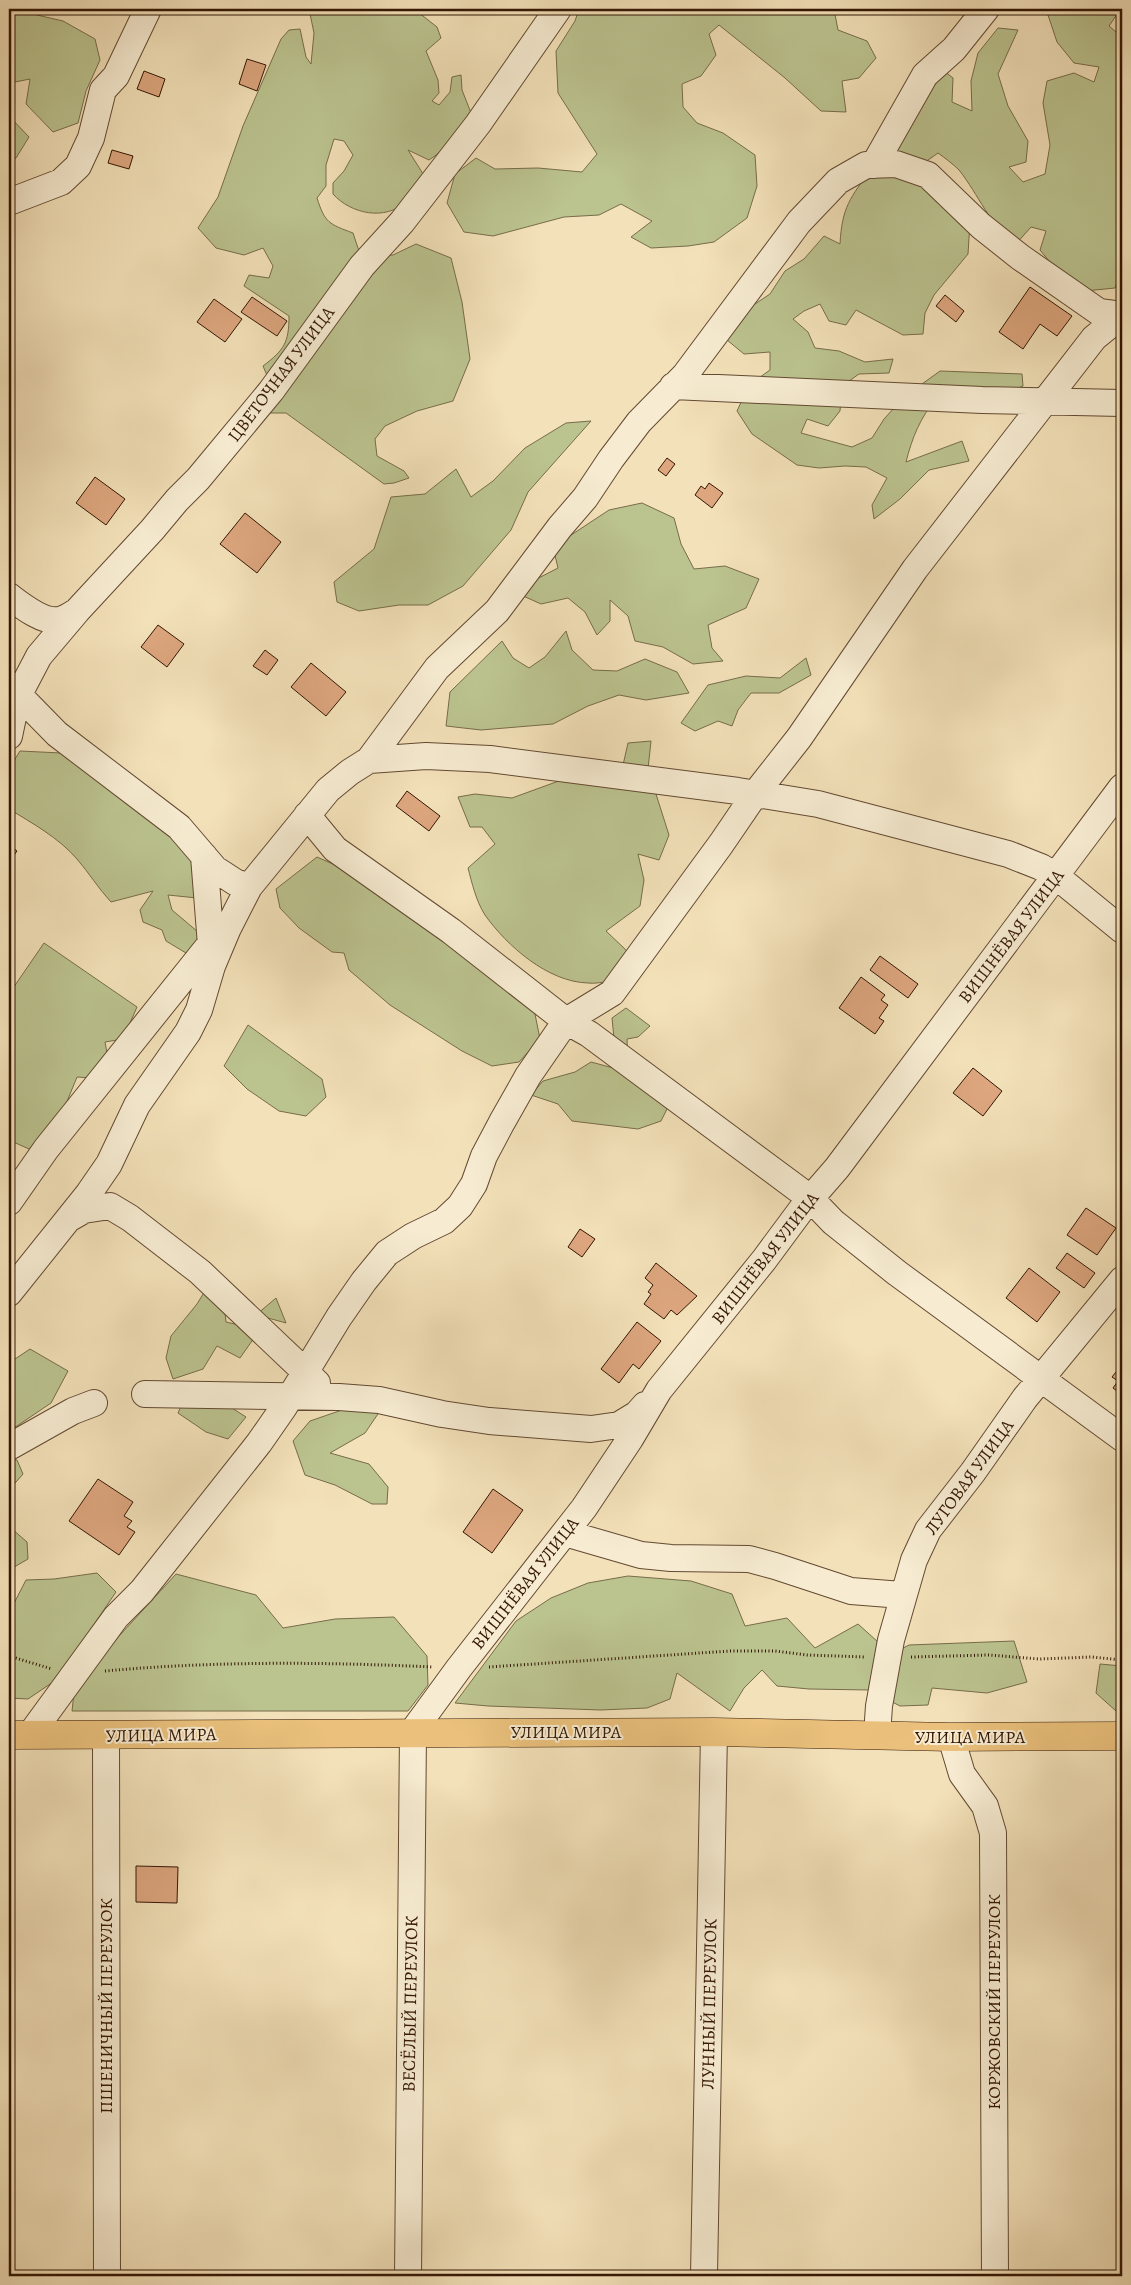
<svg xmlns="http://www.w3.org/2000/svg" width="1131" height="2285" viewBox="0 0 1131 2285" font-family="Alegreya,serif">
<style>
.green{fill:#bbc38f;stroke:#776c4a}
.building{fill:#dda67e;stroke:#331604}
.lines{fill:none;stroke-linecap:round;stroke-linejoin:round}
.minor-casing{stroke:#634931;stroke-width:28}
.major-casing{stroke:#331604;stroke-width:29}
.path{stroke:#331604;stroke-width:3;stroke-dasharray:1 2.5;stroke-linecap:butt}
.minor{stroke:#f7ecd2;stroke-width:26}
.major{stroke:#eac07c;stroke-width:28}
.labels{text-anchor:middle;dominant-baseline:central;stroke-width:4;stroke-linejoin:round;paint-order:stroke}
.street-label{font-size:18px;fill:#331604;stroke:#f7ecd2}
</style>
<rect width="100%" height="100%" fill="#f3e1b9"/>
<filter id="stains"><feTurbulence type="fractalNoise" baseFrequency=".004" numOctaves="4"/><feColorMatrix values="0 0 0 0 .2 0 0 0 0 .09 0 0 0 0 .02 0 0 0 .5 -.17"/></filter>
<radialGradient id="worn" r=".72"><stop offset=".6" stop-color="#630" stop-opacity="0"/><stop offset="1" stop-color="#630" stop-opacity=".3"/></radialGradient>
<path class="green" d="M9,9H27L37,15L63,21L95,39L100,60L86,91L78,123L53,132L26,104L30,79L10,83L9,85Z
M309,9H414L437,27L441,38L426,51L438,80L439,93L432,101L439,105L450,92L452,77L461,75L462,90L473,118L439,153L429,160L408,150L425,177C419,185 414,196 406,202C385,221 351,214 333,194V183L344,171L353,155L344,141L334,139L326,165V186L317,198C325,223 329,224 353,233L361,257L393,255L416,244L451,258L462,302L470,359L453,401L417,411L385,426L375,439L377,456L404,471L409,478L394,483L384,484L286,413H265L269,380L263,366C284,350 289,343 289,316L244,286L249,275L269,278L273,266L263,248L244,255L216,248L198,228L218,197L243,126L281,39L289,30L300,29L306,57L311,64L314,33Z
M579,9H663L666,11L668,9H834L838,30L867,41L876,58L859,78L842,81L846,112L821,111L785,78L719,25L709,34L716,55L701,76L682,84L683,107L697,123L723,133L755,155L757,186L747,218L714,242L688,246L651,248L631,237L652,221L621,204L599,215L564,217L493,236L464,232L447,203L455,174L476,158L495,169L538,168L582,172L597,154L558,93L556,51L575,21Z
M1035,9L1120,10L1109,26L1122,37V269L1115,288L1085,291L1059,273L1040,250L1046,231L1031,227L1016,244C989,225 979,195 959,170C953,164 945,158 938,153L921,165L897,154L895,134L940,68L953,78L952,102L972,111L971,81L978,53L998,28L1018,30L998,74L1008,106L1028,141L1026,162L1009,167L1023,182L1045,174L1050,145L1043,103L1047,81L1074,73L1094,82L1099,67L1074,63L1057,42L1048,15Z
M9,116L29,137L16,158L9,161Z
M872,168L925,182L970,222L968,254L934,295L925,313L923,334L903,335L856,310L846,325L829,321L820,304L804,311L793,319L808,332L815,348L839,351L865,362L893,359L889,373L859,374L842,386L840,411L828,426L807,419L801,433L852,447L872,438L884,419L904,397L940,371L1022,374L1023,386L1004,394L936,399C920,418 912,438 906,462L962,441L969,461L929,470L900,499L874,519L872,505L887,478L866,467L845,466L819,468L797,465L752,434L737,411L749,385L770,370V352L744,354L721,335L746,310L770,294L785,271L804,259L824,236L840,244C842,207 850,198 872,168Z
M591,421L528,492L511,530L463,586L428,605H399L359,611L337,602L334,582L374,549L391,497L425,494L456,469L471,497L493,481L525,448L566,423Z
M642,503L674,518L681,544L694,569L725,566L759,579L746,608L708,625L712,648L723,661L693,664L663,647L635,641L628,616L610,600V621L597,635L585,612L568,598L541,604L521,595L529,583L558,568L553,547L609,510Z
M566,631L572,650L593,670L617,671L645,659L677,672L689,693L646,700L619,695L588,706L553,724L481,730L446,726L450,692L502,641L513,658L529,668L545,657Z
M806,658L811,675L779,693H751L738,710L732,726L718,721L695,731L681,723L708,685L746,676L780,678Z
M651,741L648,769L669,835L659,860L638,854L644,880L640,906L606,931L627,951L611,981C603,982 595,984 588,983C548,982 507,946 485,915C476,901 472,883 468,868L495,844L482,827H470L458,797L475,794L512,798L567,778L623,765L628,743Z
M20,751L61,753L100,765L199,859L197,898L168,895L172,910L204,937L186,953L166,941L162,930L143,922L140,910L153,891L111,902C98,888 89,873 77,859C59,838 32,823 9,809V769Z
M317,857L353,873L485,968L534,1009L540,1039L519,1062L492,1066L462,1051L390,1005L349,970L344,953L332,952L299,928L280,908L276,889Z
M44,943L137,1007L123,1039L105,1042L109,1064L92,1078L77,1077L61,1116L29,1149L9,1140V994Z
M626,1008L650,1026L638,1037L627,1039L628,1064L671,1101L661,1121L638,1129L572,1121L558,1104L531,1095L543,1081L575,1072L591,1062L617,1069L612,1018Z
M248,1025L322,1079L326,1097L306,1116L279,1111L247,1089L224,1066Z
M211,1281L223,1296L226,1322L243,1326L276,1298L286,1323L268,1318L240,1358L217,1346L203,1369L173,1379L166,1358L171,1336L197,1304Z
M30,1349L68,1371L51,1403L17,1426L9,1429V1363Z
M224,1403L246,1417L228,1439L206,1432L178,1413L182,1404Z
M384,1405L365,1433L330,1453L369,1464L388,1487L387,1504H372L335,1485L305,1475L293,1441L310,1421L342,1410Z
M9,1460H17L23,1474L9,1490Z
M9,1515L12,1529L27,1542L28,1559L9,1570Z
M97,1573L116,1592L56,1680L28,1699L9,1698V1613L26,1580L54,1579Z
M176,1574L256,1595L283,1628L335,1619L394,1617L427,1656L428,1685L408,1711H72L75,1684Z
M628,1576L691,1581L732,1594L745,1626L787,1618L815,1648L858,1624L878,1642L886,1657L909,1645L1014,1641L1027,1682L987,1693L932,1688L928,1705L900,1706L869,1690L809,1689L777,1686L762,1670L744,1688L730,1711L677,1673L670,1699L647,1708L601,1710L488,1706L455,1703L516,1621L551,1598L588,1583Z
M1100,1664L1122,1666V1711H1116L1096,1693Z"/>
<path class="building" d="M247,59L266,65L257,91L239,84Z
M144,71L165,79L159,97L137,89Z
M112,150L133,156L129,169L108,163Z
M1030,287L1072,316L1057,336L1040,324L1023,349L999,332Z
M945,295L964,311L956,322L936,306Z
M252,297L287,321L277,336L241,312Z
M214,299L242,319L225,342L197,322Z
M667,458L675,464L666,476L658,470Z
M95,477L125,499L106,525L76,503Z
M709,483L723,493L712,508L695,495L701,486L705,489Z
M245,513L281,542L257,573L220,544Z
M158,625L184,644L167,667L141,647Z
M265,650L278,660L267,675L253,666Z
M311,663L346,692L326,716L291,687Z
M407,791L440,816L429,831L396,806Z
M9,845L17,851L9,862Z
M880,956L918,984L908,998L870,970Z
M861,977L885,995L881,1000L888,1005L879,1018L884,1021L875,1034L839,1008Z
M973,1068L1002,1091L983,1116L953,1093Z
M1086,1208L1116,1228L1097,1255L1067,1235Z
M580,1229L595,1239L582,1257L568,1247Z
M1067,1253L1095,1273L1084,1288L1056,1268Z
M656,1263L697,1296L677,1315L671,1310L664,1319L644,1304L651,1294L648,1292L653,1285L645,1278Z
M1029,1268L1060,1292L1037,1322L1006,1298Z
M637,1322L661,1341L639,1369L633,1364L619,1383L601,1369Z
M1120,1367L1122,1368V1395L1113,1388L1118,1381L1112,1377Z
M98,1479L133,1502L124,1516L132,1521L127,1527L135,1532L119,1555L69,1521Z
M493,1489L523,1510L492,1553L463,1532Z
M136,1866L178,1867L177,1903L136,1902Z"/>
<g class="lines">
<defs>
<path id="minor" d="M874,165L925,75L954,49L986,9
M9,202L61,182L78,166L91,138L103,90L116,76L148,9
M673,386L982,400L1122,403
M9,596C21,605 43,623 59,620C66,619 71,615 77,611
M9,685L57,734L179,827L215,869L235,882L249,887
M9,736L17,698L39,656L77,611L152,530L177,500L198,479L271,391L362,266L402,222L478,124L558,9
M369,760L426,756L490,759L738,791L818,804L1008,854L1041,867L1056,876L1122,930
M307,815L335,849L451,931L566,1021L589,1034L810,1198L833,1222L897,1273L1122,1438
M204,856L212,958
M9,1202L46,1149L212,942
M70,1218L84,1210L110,1206L130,1218L200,1272L317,1383
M9,1293L89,1193L109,1164L137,1105L188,1032L199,1010L212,966L228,928L249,887L328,790L350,772L369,760L437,668L497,611L560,527L585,498L611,459L639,422L685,375L799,222L838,181L866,165L896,164L928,175L981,226L1020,257L1099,312L1122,315
M145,1394L339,1397L379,1400L442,1414L489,1421L591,1429L619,1425L637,1414L645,1405
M9,1447L73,1411L94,1403
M565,1533L641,1555L671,1558L749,1559L775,1566L851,1591L902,1595
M30,1735L116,1617L142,1591L259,1443L284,1407L339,1317L364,1281L387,1253L413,1236L444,1221L460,1206L474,1184L484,1156L502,1122L528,1076L566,1021L612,993L721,844L755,794L799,738L915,569L1094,338L1122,315
M877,1735L879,1706L891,1640L914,1560L928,1530L973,1472L1025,1398L1122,1280
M106,1736L107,2276
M951,1737L962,1774L985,1806L993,1833L995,2276
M408,2276L413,1731L459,1668L584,1508L630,1439L659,1390L764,1260L804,1206L837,1168L1122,787
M704,2276L714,1732"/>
<path id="major" d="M9,1735L714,1732L951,1737L1122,1736"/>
</defs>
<use href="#minor" class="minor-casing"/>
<use href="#major" class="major-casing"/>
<path class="path" d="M9,1656L52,1669
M911,1657L989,1655L1039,1659L1092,1657L1122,1660
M489,1667L730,1651H775L807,1655L865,1657
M105,1671C214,1661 324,1662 433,1667"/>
<use href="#minor" class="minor"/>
<use href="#major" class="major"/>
</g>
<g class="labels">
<g class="street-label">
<text transform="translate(281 374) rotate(-53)">ЦВЕТОЧНАЯ УЛИЦА</text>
<text transform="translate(1011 936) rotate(-53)">ВИШНЁВАЯ УЛИЦА</text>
<text transform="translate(765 1258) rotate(-52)">ВИШНЁВАЯ УЛИЦА</text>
<text transform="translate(969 1477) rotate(-54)">ЛУГОВАЯ УЛИЦА</text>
<text transform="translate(525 1583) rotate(-52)">ВИШНЁВАЯ УЛИЦА</text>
<text x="566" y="1732">УЛИЦА МИРА</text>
<text transform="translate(161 1735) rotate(-1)">УЛИЦА МИРА</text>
<text x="970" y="1737">УЛИЦА МИРА</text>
<text transform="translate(994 2002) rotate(-90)">КОРЖОВСКИЙ ПЕРЕУЛОК</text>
<text transform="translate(410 2004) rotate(-89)">ВЕСЁЛЫЙ ПЕРЕУЛОК</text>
<text transform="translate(709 2004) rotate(-89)">ЛУННЫЙ ПЕРЕУЛОК</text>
<text transform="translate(106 2006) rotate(-90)">ПШЕНИЧНЫЙ ПЕРЕУЛОК</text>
</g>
</g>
<rect width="1131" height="2285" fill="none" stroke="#f3e1b9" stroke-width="30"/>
<rect x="10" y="10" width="1111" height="2265" fill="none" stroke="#331604" stroke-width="2.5"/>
<rect x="15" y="15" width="1101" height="2255" fill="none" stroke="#331604"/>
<rect width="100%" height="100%" filter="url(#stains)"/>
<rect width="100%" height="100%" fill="url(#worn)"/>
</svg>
